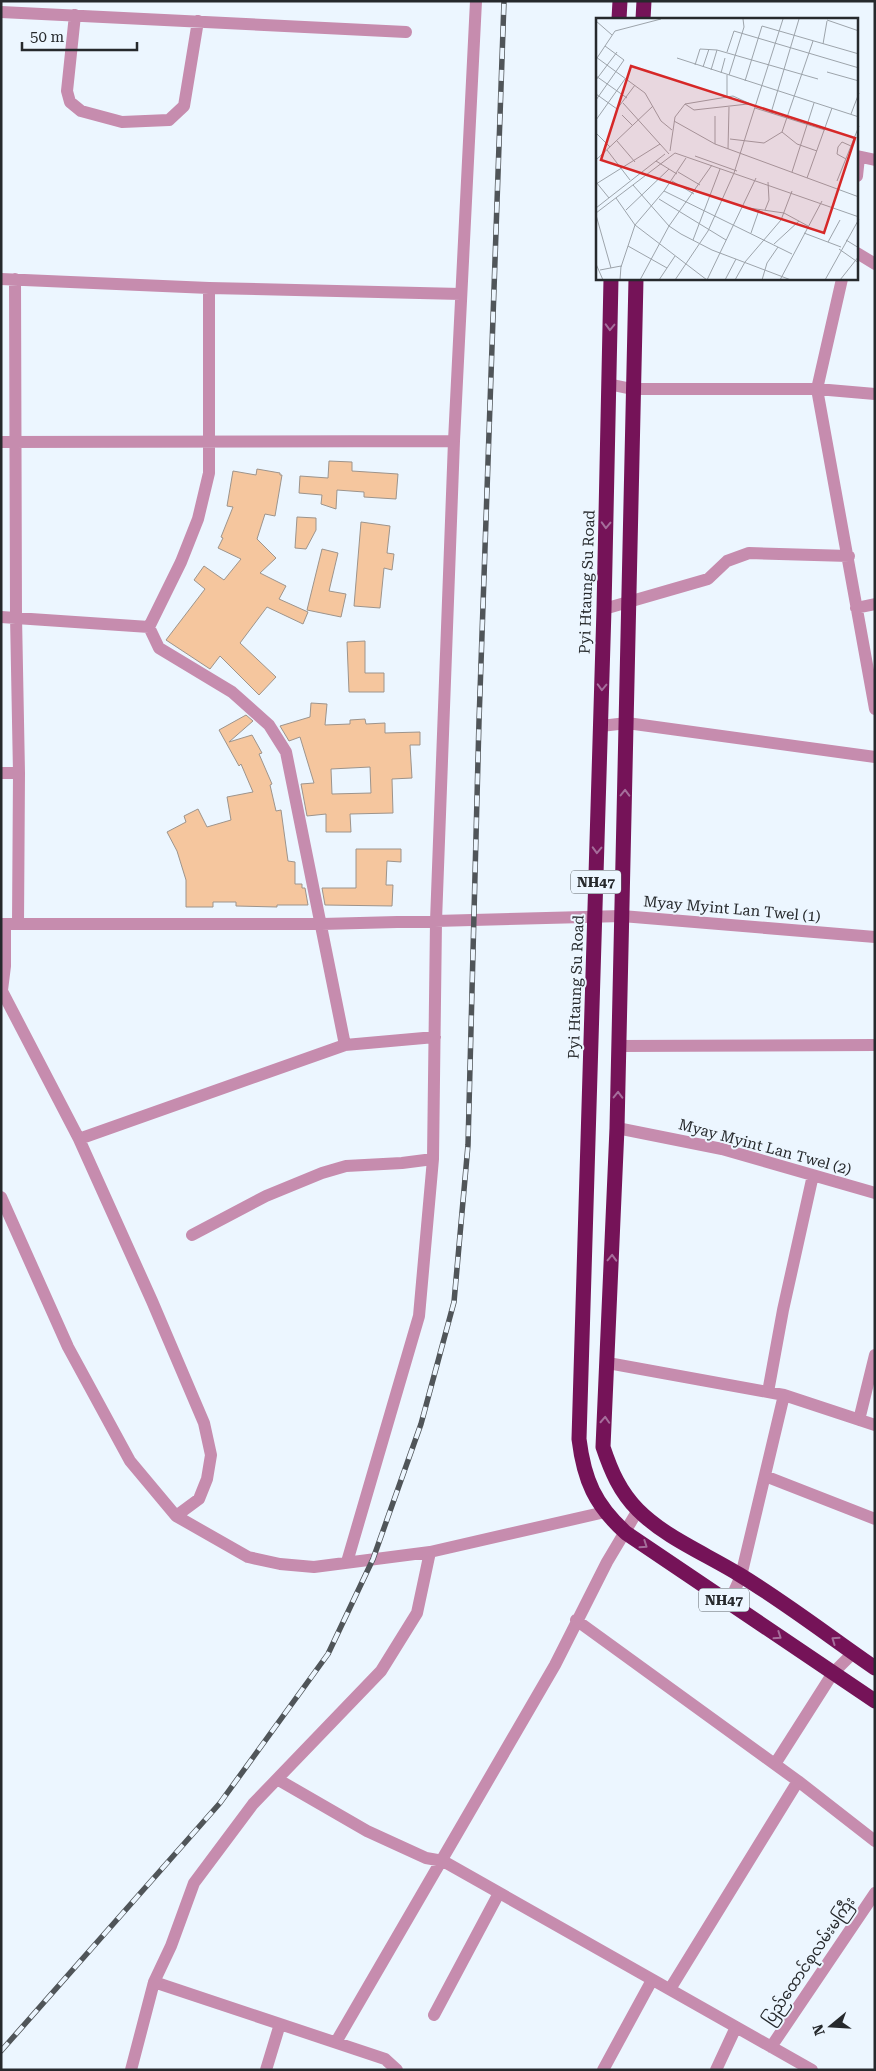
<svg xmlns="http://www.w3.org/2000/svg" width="876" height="2071" viewBox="0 0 876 2071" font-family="'Roboto Serif','Noto Sans Myanmar',serif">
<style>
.building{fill:#f5c69e;stroke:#9d948c;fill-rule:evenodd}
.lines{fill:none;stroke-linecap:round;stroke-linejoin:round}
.minor{stroke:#c68cae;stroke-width:12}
.highway{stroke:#751358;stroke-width:15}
.rail-casing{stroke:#505559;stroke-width:5.5}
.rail{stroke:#ecf6ff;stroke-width:4;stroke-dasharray:11;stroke-linecap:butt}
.oneway{stroke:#a56e9b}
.labels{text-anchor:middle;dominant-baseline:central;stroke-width:4;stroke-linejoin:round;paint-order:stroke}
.shield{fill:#ecf6ff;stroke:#61666b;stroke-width:1}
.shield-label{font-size:14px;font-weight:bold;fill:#26292c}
.street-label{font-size:15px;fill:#26292c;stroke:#ecf6ff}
.inset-road{fill:none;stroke:#9da4ab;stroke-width:1}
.view{fill:#d62828;fill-opacity:0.15;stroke:#d62828;stroke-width:2.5}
.inset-edge{fill:none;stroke:#26292c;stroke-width:2.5}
</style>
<rect width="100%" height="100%" fill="#ecf6ff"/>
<path class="building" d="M329,461L352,462V471L398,474L396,499L364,497V492L337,490L336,509L321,504L322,495L299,493L300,476L328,478Z
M257,469L280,473V475H282L275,516L265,514L257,539L276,558L260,573L286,586L279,599L308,612L303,624L267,607L240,643L276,677L259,695L220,656L210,669L166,640L205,589L194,580L204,566L224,580L241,559L218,548L223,538L221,537L233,507L227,506L233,471L256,475Z
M297,517L316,518V530L306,549L295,548Z
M361,522L390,526L387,553L394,554L392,570L384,568L380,608L354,606Z
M322,549L338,553L329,591L346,594L341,617L307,610Z
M365,641V673H384V692H349L347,642Z
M311,703L327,704L325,725L350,724V720L365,719L366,724L385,723V733L420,732V745H410L412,778L392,779L393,813L350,814L351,832H326V814L307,816L301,784L314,783L300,737L289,741L280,726L310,717ZM370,767L371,793L332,794L331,769Z
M246,715L253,721L229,742L252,735L262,753L259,754L272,784L270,785L276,811L281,810L288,861L295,862V884H302V888H305L308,905H277V907L236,906V902H213V907H186V880L177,851L167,832L186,822L184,816L198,809L207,827L231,820L227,797L253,792L241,764L239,766L219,730Z
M356,849H401V862L387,861L386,885H393L392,906L325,905L322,888H356Z"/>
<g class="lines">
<path class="minor" d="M1,12L406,32
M75,15L67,91L70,102L81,111L122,122L169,120L184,106L198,21
M857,156L875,160
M857,176L859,157
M857,253L875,264
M1,279L209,288L461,294
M15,279L16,616L19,773L18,924
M842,279L817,389L875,709
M608,384L632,389H817L875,394
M1,442L454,441
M856,608L875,604
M604,609L708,579L727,561L749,553L849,556
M1,617L149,627L159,648L232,692L269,725L286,752L345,1045
M149,627L181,562L198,519L209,473V288
M601,726L627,723L875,757
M1,773H19
M1,924H322L622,916L875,937
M3,993L79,1139L152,1301L204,1423L211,1455L207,1479L199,1499L176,1516
M1,998L5,966V924
M619,1046L875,1045
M617,1128L722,1149L875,1193
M79,1139L345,1045L435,1037
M1,1197L68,1347L130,1461L176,1516L248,1557L280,1564L314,1567L430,1552L605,1512
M192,1235L266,1196L322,1173L346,1166L402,1163L433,1159
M608,1363L784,1395L875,1425
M768,1392L783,1310L813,1175
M859,1420L875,1355
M765,1476L875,1519
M347,1562L419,1316L433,1159L436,921L454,441L476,1
M729,1603L741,1576L784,1395
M576,1620L798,1781L875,1841
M775,1764L833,1673L853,1653
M277,1779L367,1831L426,1858L443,1861L812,2070
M154,1982L385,2059L397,2070
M670,1989L798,1781
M434,2015L499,1893
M336,2042L555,1665L607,1562L638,1510
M771,2047L875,1893
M131,2070L154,1982L171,1946L194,1883L253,1804L381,1671L417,1613L430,1552
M266,2070L280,2024
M603,2070L652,1980
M716,2070L736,2027"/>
<path class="highway" d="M619,19L620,1
M643,19L644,1
M611,279L604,609L579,1439C584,1480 595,1505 626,1533L875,1701
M636,279L617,1128L603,1447C611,1471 620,1492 638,1510C666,1538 706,1554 740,1575C786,1603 830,1637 875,1668"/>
<defs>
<path id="rail" d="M1,2051L220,1803L328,1654L373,1559L421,1424L454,1302L468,1145L479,721L504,1"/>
</defs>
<use href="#rail" class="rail-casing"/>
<use href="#rail" class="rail"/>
</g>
<defs><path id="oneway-chevron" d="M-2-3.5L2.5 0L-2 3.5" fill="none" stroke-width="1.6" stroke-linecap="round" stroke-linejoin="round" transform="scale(1.25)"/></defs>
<g class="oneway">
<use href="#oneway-chevron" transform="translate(610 327) rotate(92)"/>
<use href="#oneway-chevron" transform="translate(606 525) rotate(92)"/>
<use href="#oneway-chevron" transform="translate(602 687) rotate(92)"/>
<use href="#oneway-chevron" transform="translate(625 793) rotate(-89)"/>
<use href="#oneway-chevron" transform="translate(597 850) rotate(92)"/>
<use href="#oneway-chevron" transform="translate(618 1095) rotate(-89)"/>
<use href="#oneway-chevron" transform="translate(612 1258) rotate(-88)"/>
<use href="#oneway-chevron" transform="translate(605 1420) rotate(-87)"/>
<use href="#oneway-chevron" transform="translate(644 1545) rotate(34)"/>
<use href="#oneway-chevron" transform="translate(778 1636) rotate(34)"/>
<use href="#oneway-chevron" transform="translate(835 1640) rotate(-145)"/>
</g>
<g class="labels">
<g class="shield">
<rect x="571" y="870.5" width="50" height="23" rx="4"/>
<rect x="699" y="1588.5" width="50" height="23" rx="4"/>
</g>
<g class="shield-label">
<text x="596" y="882">NH47</text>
<text x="724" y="1600">NH47</text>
</g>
<g class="street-label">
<text transform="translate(587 582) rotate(-88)">Pyi Htaung Su Road</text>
<text transform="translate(732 909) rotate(5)">Myay Myint Lan Twel (1)</text>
<text transform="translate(576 987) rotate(-88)">Pyi Htaung Su Road</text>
<text transform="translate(765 1147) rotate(15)">Myay Myint Lan Twel (2)</text>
<text transform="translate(809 1961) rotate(-56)">ပြည်ထောင်စုလမ်းမကြီး</text>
</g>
</g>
<g transform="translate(596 18)">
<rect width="262" height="262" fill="#ecf6ff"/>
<path class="inset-road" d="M231,2L263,13M0,3L16,17M227,26L231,3M131,34L138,13L263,50M0,39L49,75L65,103L76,112M1,40L19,13L65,1M81,40L263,99M99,47L104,31L121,32L222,61M107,49L113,31M115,52L121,32M231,54L263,63M125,55L129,40M133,57L148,9L147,1M0,58L31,80M0,62L21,34M149,63L166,8L263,36M0,76L21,91L39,67M131,78V57M0,82L28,42L9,28M27,85L73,136M89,86L98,92L152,86M159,90L229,112M175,95L203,1M255,96L263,75M26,97L37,108M0,102L29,61M78,103L119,126L263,179M186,114L201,126L221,133M0,115L14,129M134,121L168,125L186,114L217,23M21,123L39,144M119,126V98M132,131L133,89M11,132L34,162M74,133L79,99L89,86L137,78L159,88M99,138L141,153M250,141L241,136L242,129L246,124L255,128M0,142L57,88M60,143L81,156M82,154L104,167M196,154L218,85M211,160L236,90M76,163L98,176M241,163L263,108M0,164L13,180M0,166L64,126M37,167L73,208L85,216L116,232L195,262M68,173L196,236M20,180L39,207L111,262M63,181L130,222M146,189L188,195L212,208M0,190L69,136M30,192L73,151M169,192L173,182L172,164M0,195L79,135L263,199M0,197L15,250M155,215L163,192M208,215L245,229M97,222L124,151M250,222L263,230M232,224L244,202M178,226L203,203M32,228L71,250M243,231L263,245M0,246L7,262M25,249L39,207L68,173L90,140M4,252L25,248L24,262M44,262L73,208L116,147M63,262L79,238M79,262L112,213L138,155L187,1M111,262L160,160M129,262L140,241M139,262L149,244L185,202L196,173M166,262L171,245L182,229M184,262L226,183M229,262L263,201M244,262L263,238"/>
<path class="view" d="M35,48L259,120L228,215L5,142Z"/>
<rect width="262" height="262" class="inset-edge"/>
</g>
<rect width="876" height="2071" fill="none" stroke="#26292c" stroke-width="5"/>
<g transform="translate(831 2026) rotate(252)" stroke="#ecf6ff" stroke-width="4" paint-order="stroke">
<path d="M0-4L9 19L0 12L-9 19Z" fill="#26292c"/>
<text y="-8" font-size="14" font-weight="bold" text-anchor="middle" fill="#26292c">N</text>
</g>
<path d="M22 42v8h115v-8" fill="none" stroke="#26292c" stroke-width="2.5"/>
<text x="30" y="42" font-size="15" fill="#26292c" stroke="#ecf6ff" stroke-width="4" paint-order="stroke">50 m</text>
</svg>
